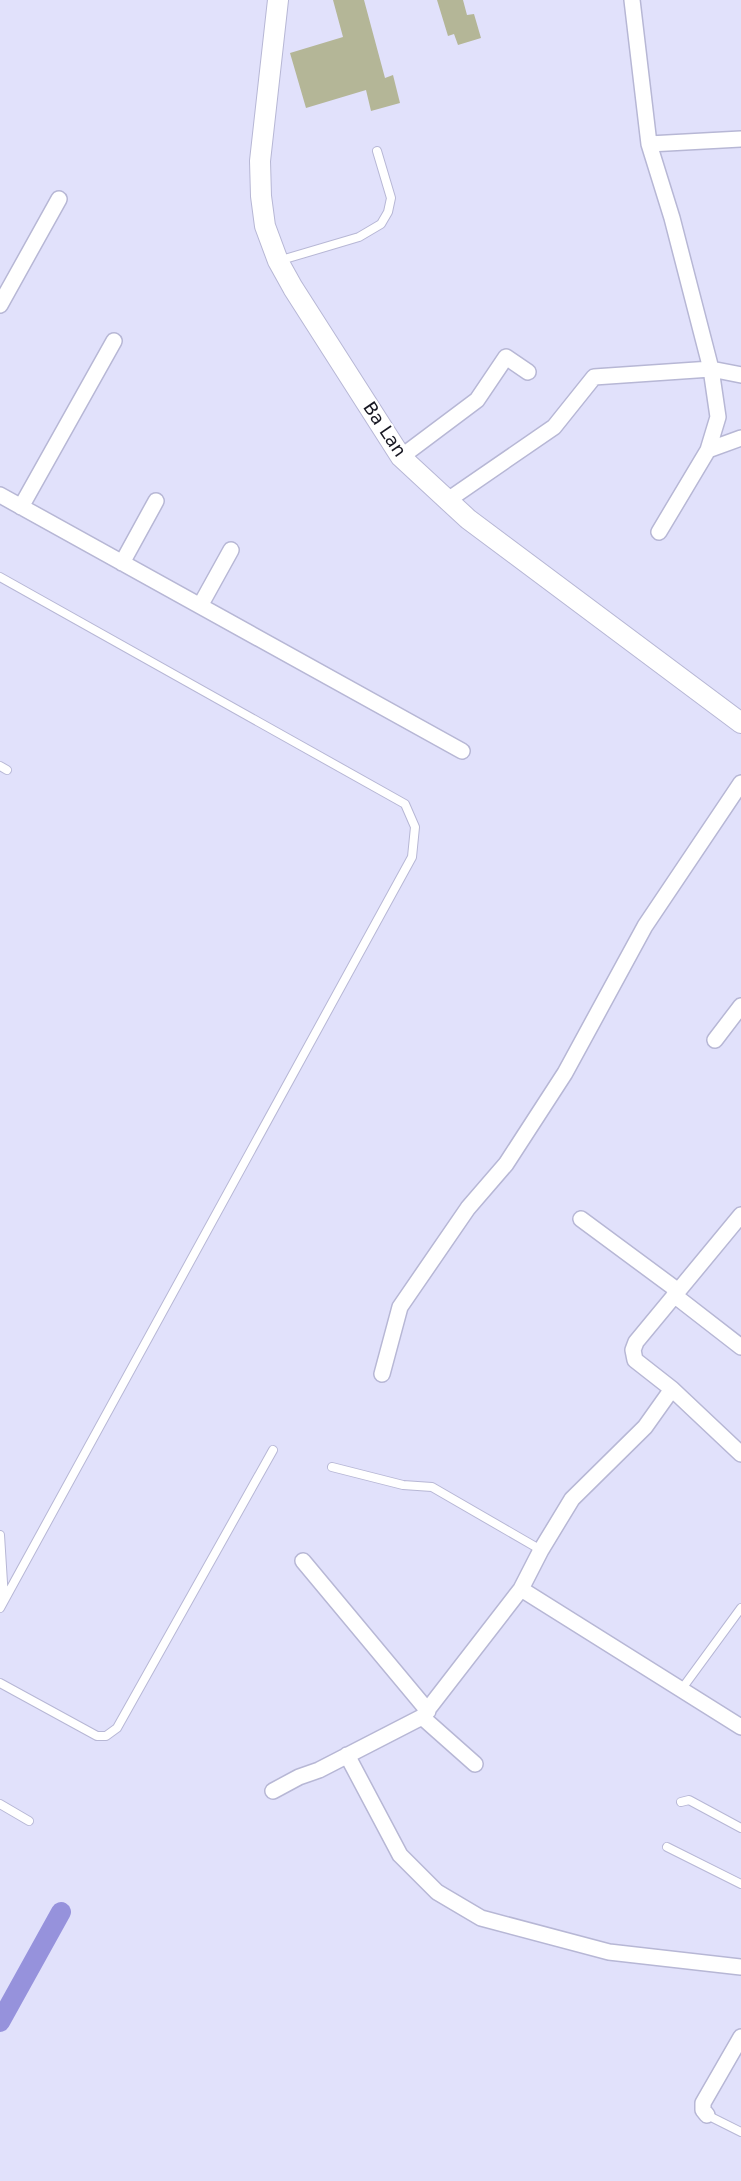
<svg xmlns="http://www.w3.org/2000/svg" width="741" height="2181" viewBox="0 0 741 2181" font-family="'DejaVu Sans',sans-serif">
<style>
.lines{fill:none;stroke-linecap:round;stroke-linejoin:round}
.canal{stroke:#9692dc;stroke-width:20}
.building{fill:#b4b697}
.service-casing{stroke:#b7b7d5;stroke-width:10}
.minor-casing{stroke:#b7b7d5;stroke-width:18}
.tertiary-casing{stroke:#b7b7d5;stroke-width:22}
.service{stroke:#fff;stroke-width:8}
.minor{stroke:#fff;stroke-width:15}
.tertiary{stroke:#fff;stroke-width:20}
.labels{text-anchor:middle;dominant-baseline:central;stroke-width:4.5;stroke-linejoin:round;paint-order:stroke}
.street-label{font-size:18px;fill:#171722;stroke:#fff}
</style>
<rect width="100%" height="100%" fill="#e1e1fb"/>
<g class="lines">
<path class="canal" d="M0,2022L61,1912"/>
</g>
<path class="building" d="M333,0H364L385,78L393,75L400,103L371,111L366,90L306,108L290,53L343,37Z
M437,0H463L467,15L474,14L481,38L458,45L454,34L448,36Z"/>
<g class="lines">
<defs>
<path id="service" d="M278,261L359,237L381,224L388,212L391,198L377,151
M0,577L405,804L415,827L412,857L0,1608
M0,766L7,770
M332,1467L403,1485L432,1487L541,1550
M0,1535L4,1599
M0,1683L97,1736H106L117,1728L273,1450
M681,1690L741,1608
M681,1802L689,1800L741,1828
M0,1804L29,1821
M667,1847L741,1884
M707,2115L741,2132"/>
<path id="minor" d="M632,0L649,144L672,218L711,369L718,417L708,450L659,532
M649,144L741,139
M0,305L59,199
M708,450L741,438
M401,457L477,400L506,357L528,372
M0,495L462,751
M448,500L554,427L594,377L711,369L741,375
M21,507L114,341
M122,563L156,501
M200,606L231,550
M715,1040L741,1006
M581,1219L677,1290
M674,1295L741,1347
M382,1374L400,1307L468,1208L506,1164L565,1073L645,926L741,783
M672,1389L741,1454
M303,1561L428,1711
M521,1589L741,1727
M347,1755L400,1855L437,1892L481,1918L609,1952L741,1967
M475,1764L422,1717L521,1589L541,1550L572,1499L645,1427L672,1389L635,1360L633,1350L636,1342L741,1215
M273,1791L299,1777L319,1770L422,1717
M707,2115L703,2110V2103L741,2037"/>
<path id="tertiary" d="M278,0L260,161L261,196L265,226L278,261L293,288L401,457L468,519L741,723"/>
</defs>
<use href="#service" class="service-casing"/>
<use href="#minor" class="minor-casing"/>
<use href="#tertiary" class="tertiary-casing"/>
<use href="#service" class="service"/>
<use href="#minor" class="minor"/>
<use href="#tertiary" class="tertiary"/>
</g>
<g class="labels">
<g class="street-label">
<text transform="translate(385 429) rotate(56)">Ba Lan</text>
</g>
</g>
</svg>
